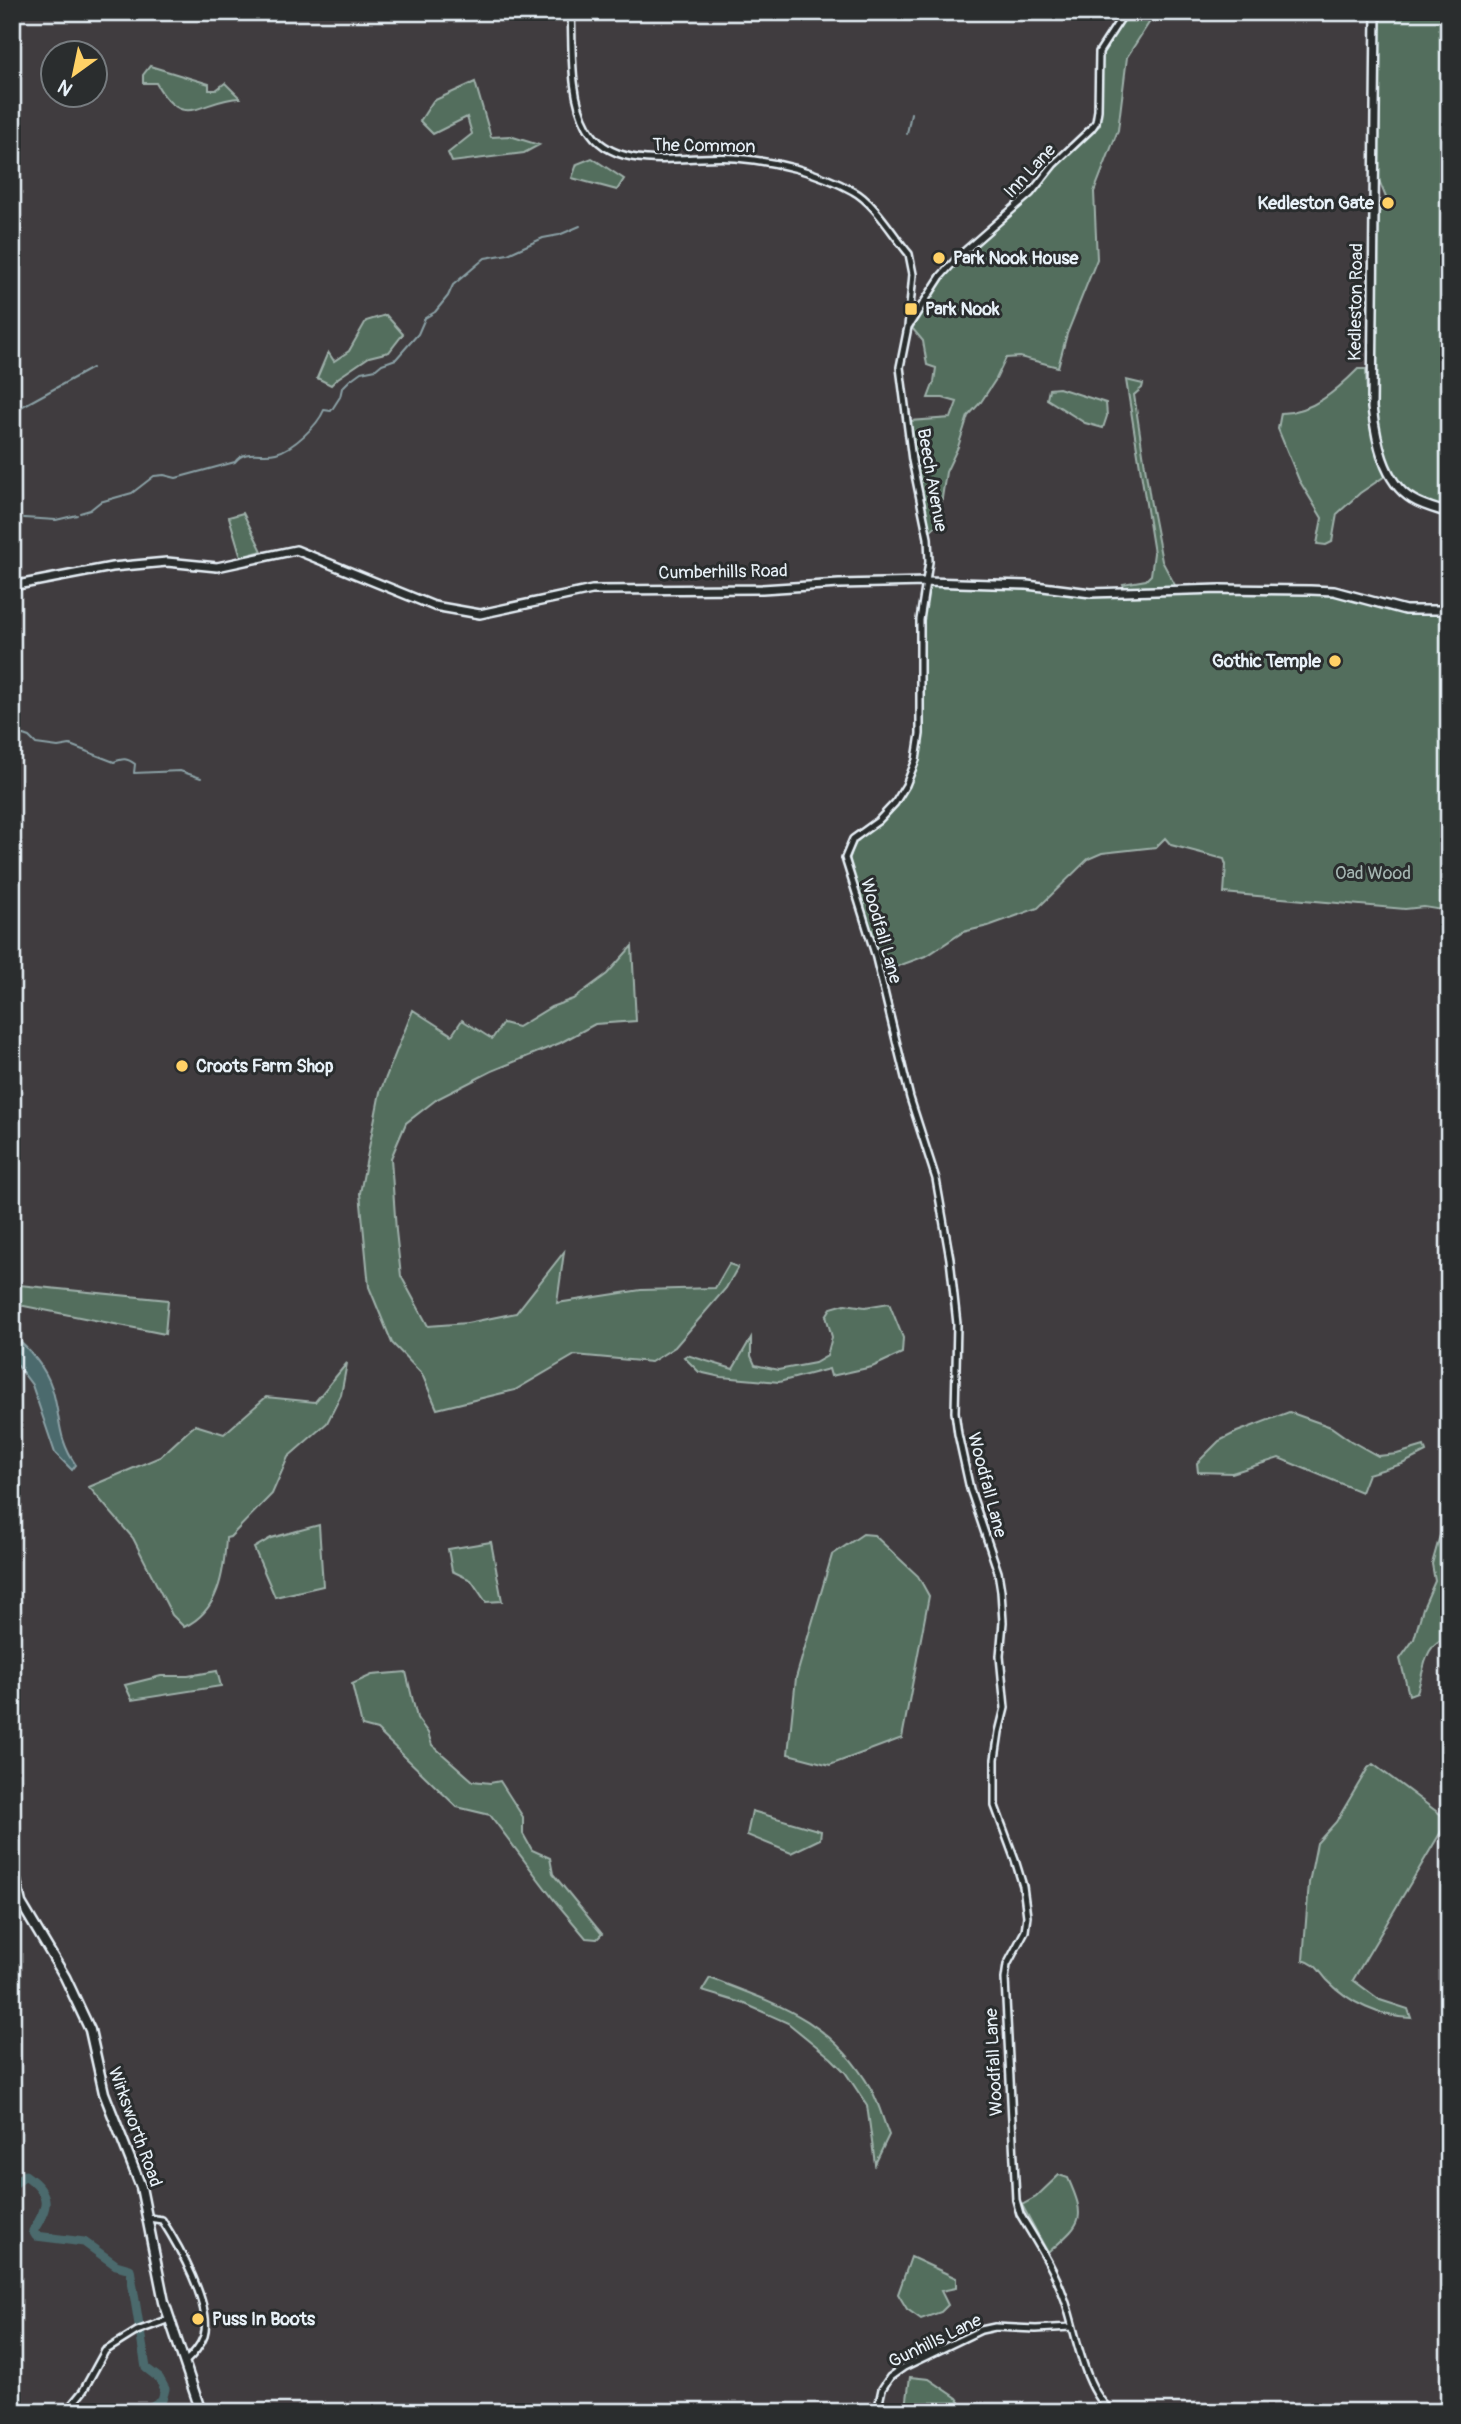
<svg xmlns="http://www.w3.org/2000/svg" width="1461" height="2424" viewBox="0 0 1461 2424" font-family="Pangolin,sans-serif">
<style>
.green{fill:#536e5d;stroke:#9eb0aa;stroke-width:2}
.water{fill:#4b6a6d;stroke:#8aa0a5;stroke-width:2}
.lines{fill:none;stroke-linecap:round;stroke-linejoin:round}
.stream{stroke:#8aa0a5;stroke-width:2}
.river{stroke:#4b6a6d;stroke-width:9}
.minor-casing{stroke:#e8f1f8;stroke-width:10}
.tertiary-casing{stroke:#e8f1f8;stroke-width:12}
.secondary-casing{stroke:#e8f1f8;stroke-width:13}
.minor{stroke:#2a2d2e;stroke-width:5}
.tertiary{stroke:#2a2d2e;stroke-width:7}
.secondary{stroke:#2a2d2e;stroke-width:8}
.poi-dot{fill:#ffd166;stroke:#2a2d2e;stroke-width:2.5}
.labels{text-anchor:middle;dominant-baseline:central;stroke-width:6;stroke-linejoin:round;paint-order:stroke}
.street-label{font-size:18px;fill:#e8f1f8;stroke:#2a2d2e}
.poi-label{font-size:18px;font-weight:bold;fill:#e8f1f8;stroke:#2a2d2e;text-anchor:start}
.park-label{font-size:18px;fill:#a5b6b2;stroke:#2a2d2e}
</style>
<rect width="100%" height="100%" fill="#403c3f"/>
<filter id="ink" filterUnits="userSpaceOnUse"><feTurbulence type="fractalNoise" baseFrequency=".0143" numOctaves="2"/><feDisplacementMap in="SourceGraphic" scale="14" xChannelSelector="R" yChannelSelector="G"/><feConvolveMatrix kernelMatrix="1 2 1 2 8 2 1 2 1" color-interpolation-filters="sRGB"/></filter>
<g filter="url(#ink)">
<path class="green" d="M1128,12H1156L1127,57L1118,130L1094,192L1097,259L1067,334L1058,367L1020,357L1006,358L996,379L981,402L968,416L958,447L946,472L938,524L930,531L916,469L910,421L951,418L957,402L943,398H928L934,382L936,368L927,365L923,341L912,328L942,278L960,258L1016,210L1056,166L1100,125L1101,49Z
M1380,12H1449V510C1436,505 1420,502 1409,494C1361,456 1376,308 1377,250C1377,238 1379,225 1377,213L1383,209L1387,200L1378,178Z
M150,66L209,84V90H216L225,83L240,98C201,99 184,133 156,83H143V75Z
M475,82L491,137L510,136L539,145L524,153L452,162L448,153L472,134L467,117L433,134L420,121L433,101Z
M592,158L624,179L617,190L572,178L577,164Z
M386,315L403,334L389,352L369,357L338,378L331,385L317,378L328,352L334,361L349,351L366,321Z
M1358,369H1366C1367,412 1370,434 1385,476L1360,493L1337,514L1332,542L1326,545L1317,544L1322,518L1299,480L1278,429L1281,413C1312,413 1337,390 1358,369Z
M1126,380L1143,384L1142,388L1134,395L1150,499L1162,561L1177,589H1125L1123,584L1146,580L1151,575L1154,553Z
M1059,388L1106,403L1107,416L1103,428L1085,423L1047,399L1049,389Z
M243,513L262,551L241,557L229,517Z
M932,585H987L1129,593L1328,592L1384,605L1449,612V911L1424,907L1405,909L1224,893L1226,865L1224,859L1171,845L1165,838L1156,847L1102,853L1088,859L1038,908L988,926L963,932L928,955L885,971L849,864C852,832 873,835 891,813C909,791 921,761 923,733C925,707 915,598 932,585Z
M632,946L636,1021L595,1024L560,1043L492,1071L437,1099L406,1123L391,1158L396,1231L401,1276L428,1326L467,1323L516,1313L564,1252L557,1303L641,1290L715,1288L729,1264L738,1267L726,1288L675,1347L651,1362L575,1355L515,1390L437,1409L422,1374L392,1343L369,1287L360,1193L380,1092L413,1010L452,1035L462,1020L492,1039L503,1023L518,1027L551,1007L573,999L607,974Z
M19,1285L168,1300L165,1334L19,1305L12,1307V1286Z
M889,1303L903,1338L902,1353L872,1367L831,1376L829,1369L779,1382L721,1377L699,1372L684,1357L687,1355L733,1369L751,1338V1356L755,1365L778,1370L815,1363L827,1356L832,1337L826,1316L831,1308L845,1304L865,1307Z
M347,1363L341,1395L327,1423L288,1457L272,1494L230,1537L226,1538C224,1573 219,1611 184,1627L172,1615L133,1538L89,1487L160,1457L195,1425L224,1434L266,1397L315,1402Z
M1289,1412L1331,1427L1351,1441L1378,1456L1397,1454L1424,1446L1426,1452L1402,1464L1368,1474L1361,1492L1279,1458L1232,1473L1198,1472L1197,1463L1219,1441L1237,1432Z
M1449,1503V1638C1424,1640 1424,1673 1417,1692L1409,1695L1400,1659L1414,1639L1423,1608L1435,1581L1432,1564Z
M319,1525L323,1586L275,1597L254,1548L271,1538Z
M863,1534L874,1535L918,1576L929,1596L902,1738L830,1765L788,1754L796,1678L832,1555Z
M491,1542L502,1601L486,1602L471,1580L452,1571L448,1549Z
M217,1671L221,1686L132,1700L125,1685L161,1676H188Z
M406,1672L417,1718L428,1733L432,1745L473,1781L490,1783L500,1781L523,1817V1834L532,1850L550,1858L553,1874L602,1934L597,1939L586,1938L554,1900L490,1815L457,1807L377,1730L362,1726L352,1684L372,1675Z
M1373,1764L1448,1820L1353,1980L1380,2000L1408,2009L1411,2018C1380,2017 1349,2003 1327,1980C1318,1970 1317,1964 1303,1960L1309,1883L1317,1843L1336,1822L1368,1768Z
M752,1811L821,1831L820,1839L791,1853L747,1835Z
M710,1978C780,2005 831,2020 871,2089C879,2103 883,2120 889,2135L875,2164L867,2105L845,2072L831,2058L788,2023L745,2004L702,1991Z
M1059,2175L1068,2178C1087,2221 1082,2222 1048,2253L1022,2205L1036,2197Z
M911,2257L956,2278V2288L941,2291L948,2305L941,2312L921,2319L907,2309L898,2294Z
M910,2377L929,2379L957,2398L967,2412H901L906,2407Z"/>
<path class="water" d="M12,1336C28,1346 46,1369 52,1388C61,1417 57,1439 76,1465L72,1470L55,1453L32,1385L12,1358Z"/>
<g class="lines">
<path class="stream" d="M907,134L911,113
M12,438L21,407L92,368
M12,512L19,516
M80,513L90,510L100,502L132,493L154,476L164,475L176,478L235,462C245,448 262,457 276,453C293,449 318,425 324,410L331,411L340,397L342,388L350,380L361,372L376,369L382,364L396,359L418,334L425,318L435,312L448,296L453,285L485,258L508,254L543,238L559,235L580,226
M24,518L56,520L77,515
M12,731L29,737L36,744L58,747L70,745L114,762C123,758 127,758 135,764L134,773L180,771L201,778"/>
<path class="river" d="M12,2186L25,2175C52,2194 49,2206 33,2231L36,2236L84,2242L116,2265L130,2269L146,2368L159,2378L165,2389L162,2400L147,2409L130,2408L125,2412"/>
<defs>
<path id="minor" d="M571,12C573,48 569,95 587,127C614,177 691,153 736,158C774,161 819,172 853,191C874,202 893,235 909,254L913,274L908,327L900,367L912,460L928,538L929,562L920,620V734L916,760L906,785L895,803L878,821L853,839L845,858L875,954L910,1098L936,1179L950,1259L957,1324L955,1412L958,1434L970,1489L998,1572L1001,1591L1003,1622L1000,1656L1005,1708L999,1732L995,1759V1806L1015,1860L1023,1886L1027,1916L1025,1931L1007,1965L1005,1979L1016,2200L1020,2214C1036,2241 1055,2270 1065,2300C1076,2332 1084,2392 1113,2412
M908,327L941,276L959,256L1031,193L1054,164L1091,129L1096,122L1098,110L1099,52L1125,12
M149,2218L162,2220C178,2245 213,2306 204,2336C200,2347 192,2356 184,2363
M66,2412L83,2391L105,2351L137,2331L170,2319
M877,2412L882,2389L890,2377L904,2367L981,2330L995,2327L1036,2329L1071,2327"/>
<path id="tertiary" d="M1376,12L1372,408C1376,438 1383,482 1412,499C1423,506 1437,509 1449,513
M12,586L112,567L167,562L217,567L296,550L434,606L480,614L592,590L762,589L839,584L926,582L1027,585L1091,593L1220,589L1310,590L1334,591L1405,610H1449"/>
<path id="secondary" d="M12,1864L21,1903L65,1977L90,2030L104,2093L141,2187L164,2302L201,2412"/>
</defs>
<use href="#minor" class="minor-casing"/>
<use href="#tertiary" class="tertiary-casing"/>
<use href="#secondary" class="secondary-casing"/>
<use href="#minor" class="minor"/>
<use href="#tertiary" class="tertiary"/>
<use href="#secondary" class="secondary"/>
</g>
</g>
<g class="poi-dot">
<circle cx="1388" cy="203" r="7"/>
<circle cx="939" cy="258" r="7"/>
<rect x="904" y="302" width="14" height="14" rx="3.5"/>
<circle cx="1335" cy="661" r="7"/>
<circle cx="182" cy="1066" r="7"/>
<circle cx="198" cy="2319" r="7"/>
</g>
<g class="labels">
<g class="street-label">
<text transform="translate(704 146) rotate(1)">The Common</text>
<text transform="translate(1030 171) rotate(-47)">Inn Lane</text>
<text transform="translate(1356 302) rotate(-89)">Kedleston Road</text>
<text transform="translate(932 480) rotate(80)">Beech Avenue</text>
<text transform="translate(723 572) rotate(-1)">Cumberhills Road</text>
<text transform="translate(881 931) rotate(74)">Woodfall Lane</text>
<text transform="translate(987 1485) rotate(75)">Woodfall Lane</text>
<text transform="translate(994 2062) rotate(-93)">Woodfall Lane</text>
<text transform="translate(135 2127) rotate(70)">Wirksworth Road</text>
<text transform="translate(935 2341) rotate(-26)">Gunhills Lane</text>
</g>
<g class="poi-label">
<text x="1374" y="203" text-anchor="end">Kedleston Gate</text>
<text x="953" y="258">Park Nook House</text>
<text x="925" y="309">Park Nook</text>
<text x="1321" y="661" text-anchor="end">Gothic Temple</text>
<text x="196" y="1066">Croots Farm Shop</text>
<text x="212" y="2319">Puss In Boots</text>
</g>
<g class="park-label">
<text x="1373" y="873">Oad Wood</text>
</g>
</g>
<rect width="1461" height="2424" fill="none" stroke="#2a2d2e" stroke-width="42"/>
<rect x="21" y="21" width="1419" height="2382" fill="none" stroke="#e8f1f8" stroke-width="2.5" filter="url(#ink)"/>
<g transform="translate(74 74) rotate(213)"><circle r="33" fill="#2a2d2e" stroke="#767b7f" stroke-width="2"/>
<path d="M0-5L12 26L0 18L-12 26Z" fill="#ffd166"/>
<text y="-10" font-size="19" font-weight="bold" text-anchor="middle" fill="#e8f1f8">N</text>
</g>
</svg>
